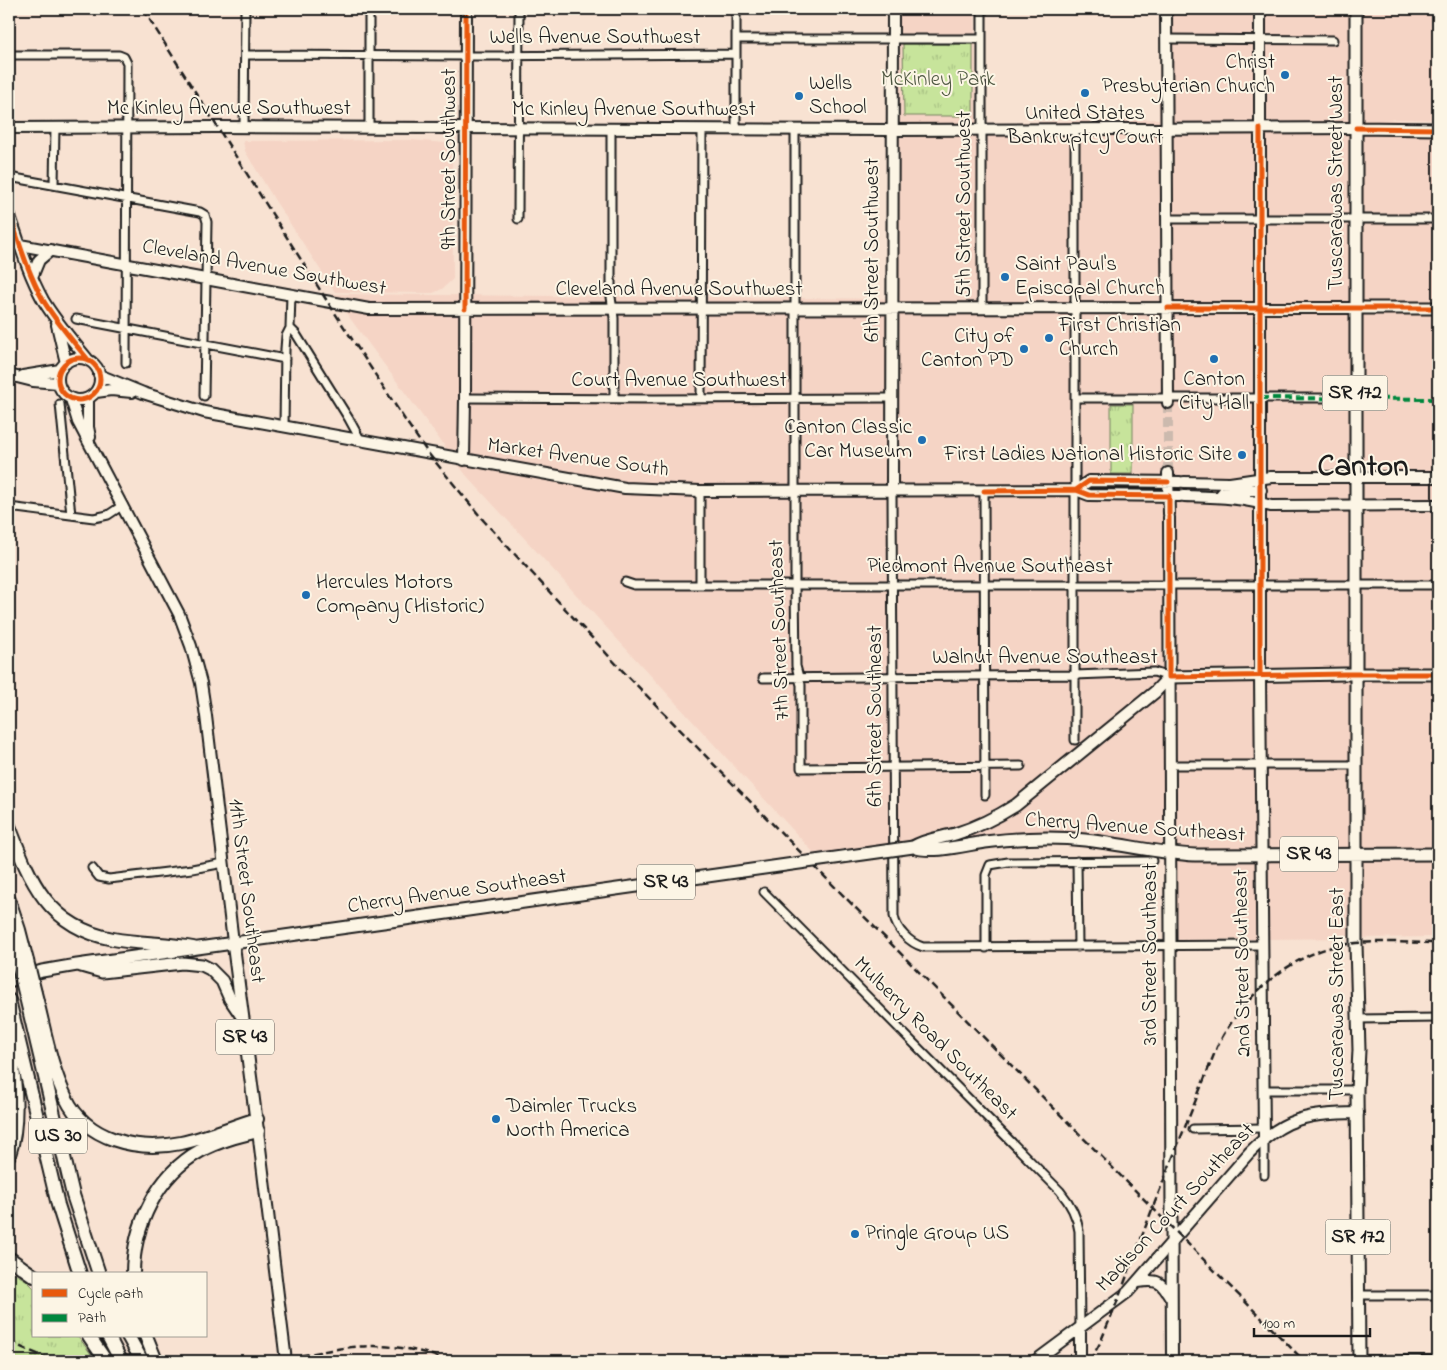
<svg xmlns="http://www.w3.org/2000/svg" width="1447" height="1370" viewBox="0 0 1447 1370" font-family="'Indie Flower',sans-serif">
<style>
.built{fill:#f5d4c5}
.grass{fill:url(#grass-tufts);stroke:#72805c}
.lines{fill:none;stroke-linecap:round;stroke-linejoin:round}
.secondary-tunnel{stroke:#ccbaae;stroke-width:10;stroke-dasharray:10 5;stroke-linecap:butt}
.street-casing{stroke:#1c1c1c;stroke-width:11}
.secondary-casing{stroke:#1c1c1c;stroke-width:14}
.primary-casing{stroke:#1c1c1c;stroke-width:15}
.highway-casing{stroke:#1c1c1c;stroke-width:16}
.street{stroke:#fcf5e5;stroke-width:7}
.secondary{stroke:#fcf5e5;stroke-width:10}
.primary{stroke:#fcf5e5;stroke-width:11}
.highway{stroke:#fcf5e5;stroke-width:12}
.rail{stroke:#1c1c1c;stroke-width:2.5;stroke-dasharray:8 4;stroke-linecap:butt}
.primary-bridge-casing{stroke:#1c1c1c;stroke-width:15;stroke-linecap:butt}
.highway-bridge-casing{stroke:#1c1c1c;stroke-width:16;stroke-linecap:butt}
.primary-bridge{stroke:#fcf5e5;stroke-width:11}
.highway-bridge{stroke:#fcf5e5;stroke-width:12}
.quiet{stroke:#00873e;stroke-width:4;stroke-dasharray:8 4;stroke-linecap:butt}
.cycleway-casing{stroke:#fcf5e5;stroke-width:8}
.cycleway{stroke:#e8590c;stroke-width:5}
.poi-dot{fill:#1f6fb2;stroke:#fcf5e5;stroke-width:2}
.labels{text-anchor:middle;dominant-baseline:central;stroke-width:4;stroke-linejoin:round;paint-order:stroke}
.shield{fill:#fcf5e5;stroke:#5f5d58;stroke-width:1}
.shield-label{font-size:20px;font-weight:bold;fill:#1c1c1c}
.street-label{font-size:21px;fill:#1c1c1c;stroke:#fcf5e5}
.poi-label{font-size:21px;fill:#1c1c1c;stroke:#fcf5e5;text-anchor:start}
.park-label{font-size:21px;fill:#4f5842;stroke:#fcf5e5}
.town-label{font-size:31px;font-weight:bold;fill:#1c1c1c;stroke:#fcf5e5}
</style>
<defs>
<pattern id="grass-tufts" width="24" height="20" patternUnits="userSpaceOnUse" patternTransform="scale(1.25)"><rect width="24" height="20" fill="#c7e49b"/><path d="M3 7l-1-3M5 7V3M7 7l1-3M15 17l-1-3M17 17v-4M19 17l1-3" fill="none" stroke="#aac385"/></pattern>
</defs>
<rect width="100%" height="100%" fill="#f8e2d2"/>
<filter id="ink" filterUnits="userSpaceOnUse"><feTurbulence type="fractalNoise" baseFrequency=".02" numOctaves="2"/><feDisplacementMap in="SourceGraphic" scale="10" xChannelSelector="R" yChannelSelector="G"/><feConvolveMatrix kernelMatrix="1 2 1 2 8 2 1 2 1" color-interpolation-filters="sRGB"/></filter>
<g filter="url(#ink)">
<path class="built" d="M900,9H975L976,124L1159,119L1160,9H1438V120L1382,119L1438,123V937L1175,940L1176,847H1161L1111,838L1039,832L814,853L466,475L332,294L898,299V135Z
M411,140L445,143L452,150L453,279L442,289L433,293L335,292L274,199L245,151L243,141Z"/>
<path class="grass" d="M903,44H973V116H904Z
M1111,404H1133V474H1111Z
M9,1270L26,1280L34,1288V1336H78L96,1361H9Z"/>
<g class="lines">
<path class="secondary-tunnel" d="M1168,403V473
M1180,488H1184"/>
<defs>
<path id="street" d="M369,9V128
M736,39H982
M1166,39L1333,40
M9,55H119L124,57L127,63L126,363
M245,55L466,56L736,54
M244,127L245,9
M611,128V297L614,318V398
M736,129V9
M795,129V585L796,666L801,685V768L1021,766
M1075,129V740
M9,177L200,212L205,215L207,222L204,396
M54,185L55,127
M518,219L519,9
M1167,219H1438
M982,309V9
M76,319L285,359
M290,328L296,334L349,419L361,441
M465,398L654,399L892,398
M701,398L702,129
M1075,398H1355
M60,404L71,515
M284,427L285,349L286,336L290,328L291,294
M700,491V585
M984,491L985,795
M892,492L894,916C896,930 910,943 923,947L1262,945
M9,507L94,518L108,515L123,505
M625,582L634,585H1438
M763,678L1075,675L1154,672L1169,677
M1169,765H1356
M1077,861L1078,947
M92,868L99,877L109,879L192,869L224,863
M764,892L1060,1191C1070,1203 1077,1215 1079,1231L1080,1328
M986,948V875L990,865L1008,862L1152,861
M1357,1019L1438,1018
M1263,1090H1357
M1193,1129L1264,1128
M1264,1139V1175
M1359,1295H1438
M1359,1360H1438"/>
<path id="secondary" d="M1166,9L1168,403
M1260,9V675L1264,1139
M9,128L217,127L892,130L1356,128
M9,213C19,242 28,273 43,300C56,322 73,341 89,361
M9,243L369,309L1356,308
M32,277L39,260L51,250
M57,325L66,363
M58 379a21 21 0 1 1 42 0a21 21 0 1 1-42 0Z
M9,375L33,381L58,383
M99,375L143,393L204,412L625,488L700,491L1076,490L1089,495L1180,496
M23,376L60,370
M96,392L111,390L132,392
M88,398V427L90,437
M71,399L78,422L179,614L191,646L201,683L206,716L233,942
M464,460L465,398L466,9
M1168,473L1169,514
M1184,482L1230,483L1271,477H1438
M1076,490L1089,481L1180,482
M892,492L893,9
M1184,496C1213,497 1243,497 1271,506L1438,505
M1219,497L1225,490H1261
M1169,517L1172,1361
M258,1131L286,1361
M1138,1282C1157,1279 1161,1281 1171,1298
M1035,1361L1128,1292L1249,1153C1285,1116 1309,1114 1358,1113
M1080,1361V1328"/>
<path id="primary" d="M1356,9V944L1359,1050L1357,1090L1359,1361
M1356,128L1438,129
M1356,308H1438
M913,847C926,839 941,838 955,834C977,827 997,817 1016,805L1155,692L1169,677L1345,674H1438
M913,847C932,854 965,845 985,842C1018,838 1052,836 1085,840C1122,844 1158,853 1195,855L1438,854
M233,942L257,1127
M81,966L102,972L182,963L202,965L210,969L222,981L230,999L243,1018
M9,981L42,971L77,965L419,917"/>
<path id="highway" d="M9,826C30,881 48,927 113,939C140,944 167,943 193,948
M9,900L19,930L27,961
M9,924L18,964
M35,993C44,1027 50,1066 66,1098C86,1140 137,1152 181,1143C206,1138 231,1127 257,1119
M26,997L73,1195L99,1274
M9,1000L58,1205L80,1274
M9,1041C15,1075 20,1123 9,1155
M9,1258L34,1276
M133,1274C133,1226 157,1175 200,1151C218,1141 238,1136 258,1131
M89,1336L106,1361
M108,1336L121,1361
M128,1336L142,1361
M146,1336L156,1361"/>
</defs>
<use href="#street" class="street-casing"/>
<use href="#secondary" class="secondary-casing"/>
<use href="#primary" class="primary-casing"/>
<use href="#highway" class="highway-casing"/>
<use href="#street" class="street"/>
<use href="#secondary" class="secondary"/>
<use href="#primary" class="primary"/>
<use href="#highway" class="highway"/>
<path class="rail" d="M143,9L327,301L405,420L428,453L484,521L618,666L731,782L1304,1361
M9,1342L54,1361
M277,1361C340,1347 386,1336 449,1361
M1090,1361L1100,1343L1117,1302L1153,1207L1217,1047C1239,1002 1283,960 1332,947C1363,939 1406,943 1438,943"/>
<defs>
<path id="primary-bridge" d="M419,917L913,847"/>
<path id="highway-bridge" d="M27,961L35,993
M18,964L26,997"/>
</defs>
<use href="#primary-bridge" class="primary-bridge-casing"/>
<use href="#highway-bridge" class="highway-bridge-casing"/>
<use href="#primary-bridge" class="primary-bridge"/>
<use href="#highway-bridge" class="highway-bridge"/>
<path class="quiet" d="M1260,398L1438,399"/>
<defs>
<path id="cycleway" d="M1356,128L1438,129
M1260,129V675
M9,213C19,242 28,273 43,300C56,322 73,341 89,361
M1168,308H1438
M465,309L466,9
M58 379a21 21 0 1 1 42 0a21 21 0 1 1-42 0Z
M1076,490L1089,481L1168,482
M984,491L1076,490L1089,495L1169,496V514
M1169,517V677L1345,674H1438"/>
</defs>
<use href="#cycleway" class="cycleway-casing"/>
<use href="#cycleway" class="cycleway"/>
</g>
</g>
<g class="poi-dot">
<circle cx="1285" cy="75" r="5"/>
<circle cx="1085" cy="93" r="5"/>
<circle cx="799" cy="96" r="5"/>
<circle cx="1005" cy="277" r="5"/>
<circle cx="1049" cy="338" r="5"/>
<circle cx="1024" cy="349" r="5"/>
<circle cx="1214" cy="359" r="5"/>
<circle cx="922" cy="440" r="5"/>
<circle cx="1242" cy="455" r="5"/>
<circle cx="306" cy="595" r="5"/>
<circle cx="496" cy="1119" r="5"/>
<circle cx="855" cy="1234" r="5"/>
</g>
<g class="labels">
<g class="shield">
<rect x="1322.5" y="375.5" width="65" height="35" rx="4"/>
<rect x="1280" y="836.5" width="58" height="35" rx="4"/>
<rect x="637" y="864.5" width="58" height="35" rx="4"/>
<rect x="216" y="1019.5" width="58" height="35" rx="4"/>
<rect x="29" y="1118.5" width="58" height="35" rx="4"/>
<rect x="1325.5" y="1219.5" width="65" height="35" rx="4"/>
</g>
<g class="shield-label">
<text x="1355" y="393">SR 172</text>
<text x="1309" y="854">SR 43</text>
<text x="666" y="882">SR 43</text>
<text x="245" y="1037">SR 43</text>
<text x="58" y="1136">US 30</text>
<text x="1358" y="1237">SR 172</text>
</g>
<g class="street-label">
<text x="595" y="38">Wells Avenue Southwest</text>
<text x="229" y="109">Mc Kinley Avenue Southwest</text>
<text x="634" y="110">Mc Kinley Avenue Southwest</text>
<text transform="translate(450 159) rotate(-90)">9th Street Southwest</text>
<text transform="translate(1337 183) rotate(-90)">Tuscarawas Street West</text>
<text transform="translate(965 204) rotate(-90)">5th Street Southwest</text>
<text transform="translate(873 250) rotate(-90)">6th Street Southwest</text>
<text transform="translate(264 268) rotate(10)">Cleveland Avenue Southwest</text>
<text x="679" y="290">Cleveland Avenue Southwest</text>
<text x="679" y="381">Court Avenue Southwest</text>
<text transform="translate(578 458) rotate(8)">Market Avenue South</text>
<text x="990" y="567">Piedmont Avenue Southeast</text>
<text transform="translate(780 630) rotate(-92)">7th Street Southeast</text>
<text x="1045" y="658">Walnut Avenue Southeast</text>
<text transform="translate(876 716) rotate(-90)">6th Street Southeast</text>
<text transform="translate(1135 828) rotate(4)">Cherry Avenue Southeast</text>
<text transform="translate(246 891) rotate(83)">11th Street Southeast</text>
<text transform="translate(457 892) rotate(-8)">Cherry Avenue Southeast</text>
<text transform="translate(1151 954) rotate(-90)">3rd Street Southeast</text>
<text transform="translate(1243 963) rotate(-91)">2nd Street Southeast</text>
<text transform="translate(1338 994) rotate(-90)">Tuscarawas Street East</text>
<text transform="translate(935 1039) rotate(45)">Mulberry Road Southeast</text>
<text transform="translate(1176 1208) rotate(-47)">Madison Court Southeast</text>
</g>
<g class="poi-label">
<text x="1275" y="63" text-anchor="end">Christ<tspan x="1275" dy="24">Presbyterian Church</tspan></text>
<text x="809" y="84">Wells<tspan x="809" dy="24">School</tspan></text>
<text x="1085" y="114" text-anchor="middle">United States<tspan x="1085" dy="24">Bankruptcy Court</tspan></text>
<text x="1015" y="265">Saint Paul's<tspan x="1015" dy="24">Episcopal Church</tspan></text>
<text x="1059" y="326">First Christian<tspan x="1059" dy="24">Church</tspan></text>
<text x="1014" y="337" text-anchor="end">City of<tspan x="1014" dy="24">Canton PD</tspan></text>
<text x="1214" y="380" text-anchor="middle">Canton<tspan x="1214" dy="24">City Hall</tspan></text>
<text x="912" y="428" text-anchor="end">Canton Classic<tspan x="912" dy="24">Car Museum</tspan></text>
<text x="1232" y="455" text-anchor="end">First Ladies National Historic Site</text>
<text x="316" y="583">Hercules Motors<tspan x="316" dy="24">Company (Historic)</tspan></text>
<text x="506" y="1107">Daimler Trucks<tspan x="506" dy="24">North America</tspan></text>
<text x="865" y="1234">Pringle Group US</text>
</g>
<g class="park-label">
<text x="938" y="80">McKinley Park</text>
</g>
<g class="town-label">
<text x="1363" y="467">Canton</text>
</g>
</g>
<rect width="1447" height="1370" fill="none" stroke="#fcf5e5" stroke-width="30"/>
<rect x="15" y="15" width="1417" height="1340" fill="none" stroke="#1c1c1c" stroke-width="2" filter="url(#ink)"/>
<rect x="32" y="1272" width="175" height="65" fill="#fcf5e5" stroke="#a29e95"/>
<rect x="42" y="1289" width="25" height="8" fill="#e8590c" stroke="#a29e95"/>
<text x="78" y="1298" font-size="15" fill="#1c1c1c">Cycle path</text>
<rect x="42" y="1314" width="25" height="8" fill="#00873e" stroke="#a29e95"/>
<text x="78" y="1322" font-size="15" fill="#1c1c1c">Path</text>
<path d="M1254 1328v8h116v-8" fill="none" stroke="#1c1c1c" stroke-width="2.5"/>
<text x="1262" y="1328" font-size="15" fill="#1c1c1c" stroke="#fcf5e5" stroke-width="4" paint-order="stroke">100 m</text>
</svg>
